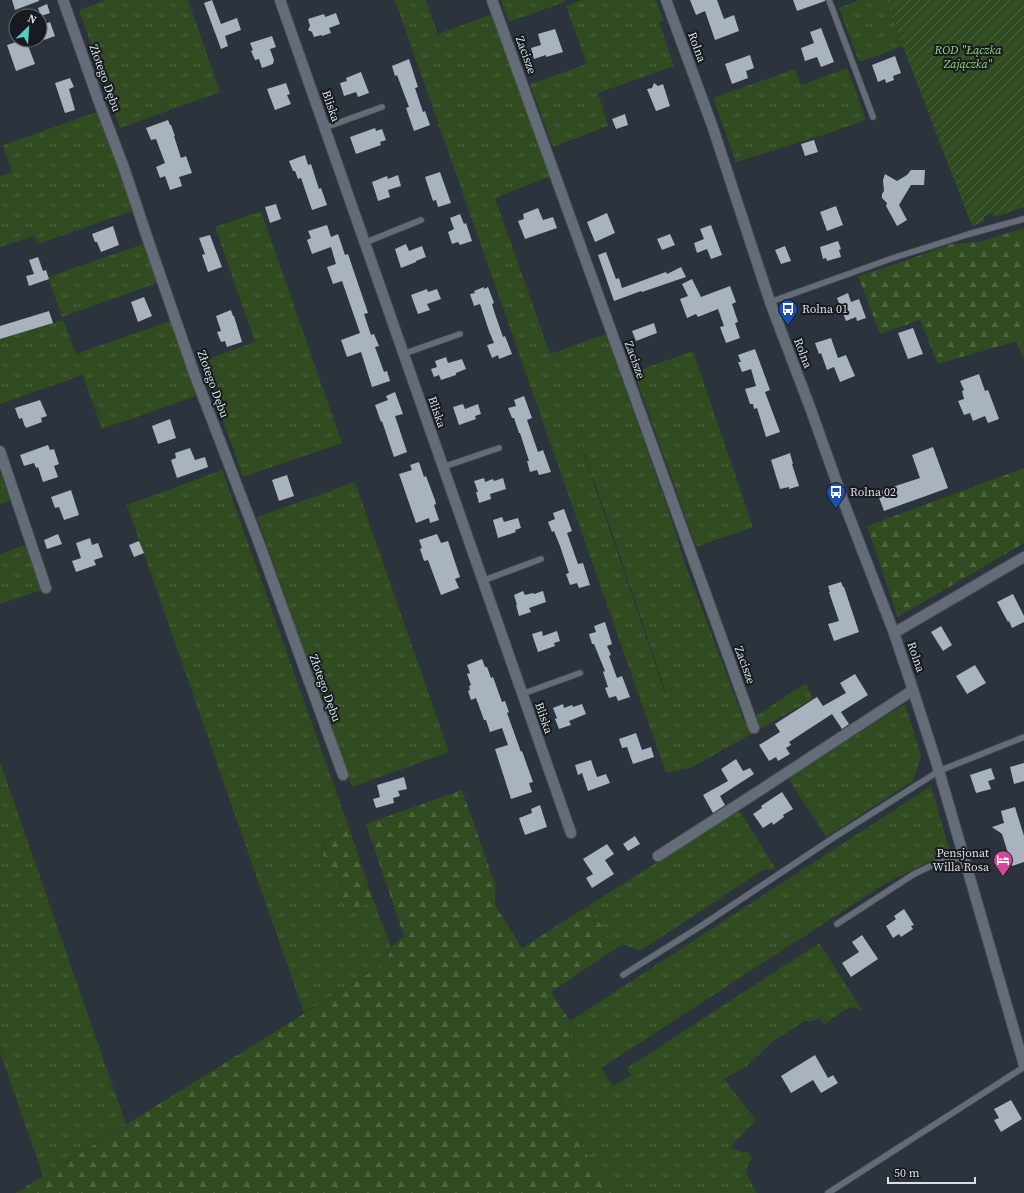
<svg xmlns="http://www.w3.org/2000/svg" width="1024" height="1193" viewBox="0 0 1024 1193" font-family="'Source Serif 4',serif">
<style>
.grass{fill:url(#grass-tufts);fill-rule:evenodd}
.forest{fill:url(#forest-firs)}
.garden{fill:url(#garden-furrows)}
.building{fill:#a9b3be}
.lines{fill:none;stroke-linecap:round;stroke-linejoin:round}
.service-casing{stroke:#4b5159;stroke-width:7}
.minor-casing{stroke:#4b5159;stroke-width:12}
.tertiary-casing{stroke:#4b5159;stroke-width:12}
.service{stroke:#646d77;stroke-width:5.5}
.minor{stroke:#646d77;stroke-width:10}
.tertiary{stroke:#646d77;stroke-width:10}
.labels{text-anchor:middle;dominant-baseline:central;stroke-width:4;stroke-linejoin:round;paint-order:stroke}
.street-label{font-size:12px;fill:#dadfe5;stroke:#171a1e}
.park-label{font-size:12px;font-style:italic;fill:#97d777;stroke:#171a1e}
.poi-label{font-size:12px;fill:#dadfe5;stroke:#171a1e;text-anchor:start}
</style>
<defs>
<pattern id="grass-tufts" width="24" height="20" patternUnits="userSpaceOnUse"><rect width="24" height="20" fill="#2f4b1f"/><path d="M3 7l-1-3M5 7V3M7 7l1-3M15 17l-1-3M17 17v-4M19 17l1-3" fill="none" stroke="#4d643f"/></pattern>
<pattern id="forest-firs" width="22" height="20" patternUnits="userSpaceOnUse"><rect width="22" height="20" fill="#2f4b1f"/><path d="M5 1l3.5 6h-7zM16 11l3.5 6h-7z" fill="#4d643f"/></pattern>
<pattern id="garden-furrows" width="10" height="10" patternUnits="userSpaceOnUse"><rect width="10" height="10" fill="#2f4b1f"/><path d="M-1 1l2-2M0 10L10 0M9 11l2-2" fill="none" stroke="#4d643f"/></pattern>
</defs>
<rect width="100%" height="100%" fill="#2b333c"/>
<path class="grass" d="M106,0H188L220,92L120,128L79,10Z
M395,0H426L438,34L492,14L551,176L495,198L550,354L606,334L670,515L685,564L745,723L806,683L813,699L691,768L666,773ZM570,413L613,535L666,693H665Z
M501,0H564L565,2L509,22Z
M582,0H656L664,21L659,22L674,66L598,93L608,126L553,147L530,84L587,64L566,6Z
M860,0H885L903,46L859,62L839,8Z
M847,68L866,120L820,136L736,162L713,98L795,69L801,85Z
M97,112L125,188L132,211L38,244L34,236L0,247V176L12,172L3,145Z
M261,211L342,443L243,477L202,361L255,342L215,227Z
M143,244L157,283L62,317L48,277Z
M63,320L76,354L170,321L196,396L102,429L83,375L0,404V339Z
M693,351L753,527L696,547L634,372Z
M222,470L347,822C337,828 319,844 323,856C326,864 331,870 335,878C337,883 337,888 339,893C342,901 351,903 358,907L374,902L391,947L387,962L304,1013L127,505Z
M0,472L10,501L0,504Z
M355,482L449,752L352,787L257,517Z
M25,545L41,590L0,604V554Z
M905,704L921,756L913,781L826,837L788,778Z
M0,762L126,1124L43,1176L0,1052Z
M931,786L951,855L926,863L886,883L601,1068L613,1086L631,1075L627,1068L819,943L863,1011L854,1007L846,1009L824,1025L820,1018L813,1021H805L773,1041L747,1066L724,1079L756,1120L733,1144L732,1148L742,1152H748L752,1157L745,1171L757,1193H616L614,1188L596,1172L560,1098L573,1073L570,1021Z
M739,810L776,869L763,870L640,951L623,944L608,954L611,940L588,906Z"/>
<path class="forest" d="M1024,228V361L1017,341L938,364L920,320L880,334L858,276L896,264L951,244L979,242Z
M1024,468V543L898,617L867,526Z
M462,790L495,884V905L522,948L588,906L611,940L608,954L551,992L570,1021L573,1073L560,1099L596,1172L614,1188L616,1193H16L387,962L391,947L404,936L366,824Z
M347,822L374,902C368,904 359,908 353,907C340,903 339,891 335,880C333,874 327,868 325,862C318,845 333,830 347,822Z"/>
<path class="garden" d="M885,0H1024V207L996,217L992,213L984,217V222L972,226Z"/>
<path class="building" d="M12,0H39V1L15,10Z
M212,0L221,24L237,18L241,30L225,36L228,46L221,49L204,3Z
M690,0H717L724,19L734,15L739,31L715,40L705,11L696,15Z
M793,0H825V1L797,11Z
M47,4L50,13L41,16L38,8Z
M336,13L340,24L329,28L331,33L322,36L321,35L314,37L312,32L308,30L310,26L308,19L324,14L325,17Z
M50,22L55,36L44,40L40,30V26Z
M821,28L834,62L821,67L817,57L805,61L801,48L814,43L810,32Z
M555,29L563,52L546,57V55L534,59L531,48L541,45L538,34Z
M272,36L276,47L270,49L274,60L273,64L262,68L259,59L255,60L251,51L253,50L250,43Z
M23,40H26L35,64L16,71L7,45Z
M750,55L754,68L746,71L748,78L732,84L725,64Z
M895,56L901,73L893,76L894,80L886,83L885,79L878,82L872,65Z
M409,59L418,87L415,88L423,112L425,111L430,125L414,131L406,108L409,107L397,75L395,76L392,66Z
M361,72L369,93L358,97L356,92L344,96L340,83L347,81L346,78Z
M70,78L74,87L69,89L75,110L65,113L55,83Z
M286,83L290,94L287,95L291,104L275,110L267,89Z
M654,83L658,86L663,84L670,106L656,111L647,89L652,88Z
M625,114L628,125L616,129L612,119Z
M168,120L170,125H171L175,136H174L181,158L186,156L192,173L179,177L182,186L170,190L165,176L160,178L156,167L165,163L156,139L151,140L146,128Z
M375,128L376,131L382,129L386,140L380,142L381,145L356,154L350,137Z
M814,140L818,152L805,156L801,144Z
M305,155L308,165L311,164L319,189L321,188L327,205L312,210L301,178L298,179L295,171H293L289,161Z
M911,170H925L924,185H911L899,205L907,220L897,226L886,206L887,203L882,198V194L884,191L883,180L885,174L897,181L907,175Z
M440,172L451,203L438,207L436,200L433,201L425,177Z
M398,175L401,186L388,190L390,197L378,201L372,182L387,176L388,179Z
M276,204L281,219L270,223L265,207Z
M836,206L843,225L827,231L820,212Z
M538,208L543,220L553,217L557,228L525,239L518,221L524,219L523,214Z
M607,213L615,233L595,242L587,222Z
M460,214L464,224L466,223L472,241L460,245L458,242L452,244L448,232L454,229L450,218Z
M327,225L331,237L338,234L345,255L348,254L368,313L364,314L371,335L374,334L379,346L375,347L384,372L387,371L390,381L372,387L361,352L347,357L341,340L360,333L342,281L333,284L327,267L336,264L331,247L312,254L307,240L311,238L308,231Z
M711,225L722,255L711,259L707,249L697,253L694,243L704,239L700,229Z
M113,226L119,245L101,252L97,242H95L92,234Z
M670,234L675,245L662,250L657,239Z
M210,235L222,267L208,272L202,255L205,254L199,238Z
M838,241L841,249L839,250L841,257L827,261L826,258L823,259L820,247Z
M406,244L409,251L422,246L426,257L416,261V262L401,268L395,249Z
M785,246L791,261L781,264L775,250Z
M606,252L616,279L619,278L622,288L666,272L667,274L681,267L686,277L642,292L641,291L614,301L598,255Z
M38,257L43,271L46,270L49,279L29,286L26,276L34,274L29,260Z
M692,279L701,297L730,286L736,302L732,304L738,322L735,323L740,338L726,343L720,327L724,326L718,309L698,317L696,314L687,318L680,299L688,296L682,284Z
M484,287V289L488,287L494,303L492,304L495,314L503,337L505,336L512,354L499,359L498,355L492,358L487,345L494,343L489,331L480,304L474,306L470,294L475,293L474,291Z
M427,289L428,292L437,289L441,299L427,304L430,310L418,314L411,295Z
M848,293L851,302L859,299L866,318L857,321L856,317L846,321L837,298Z
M144,297L152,316L138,322L131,302Z
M231,310L233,316H234L242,342L227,347L225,341L221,342L217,332L221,331L216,316Z
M49,311L53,323L0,339V326Z
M654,323L657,333L636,341L632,331Z
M913,328L923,354L908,359L898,333Z
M831,338L838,358L846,355L855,376L840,382L834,367L827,370L821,353L819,354L815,343Z
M755,349L770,390L765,392L780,432L766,437L757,408L754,409L753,404H750L745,389L756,386L751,369L742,372L738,362H741L738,355Z
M446,357L448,363L462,359L466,369L456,373V375L441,380L439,375L434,377L431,369L437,367L435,361Z
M979,374L985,391L988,390L999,419L988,423L985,416L973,421L970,413L964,415L958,401L964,399L962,391L964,390L960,381Z
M395,392L403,414L395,416L407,452L394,457L382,421L381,422L375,405L388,400L386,396Z
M524,396L532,418L527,420L538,452L543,450L551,472L539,475L537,470L530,472L527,461H529L520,433H519L514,418H512L508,408L516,406L514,400Z
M40,400L47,416L41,418L42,422L26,428V426L25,427L22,418L19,419L15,408Z
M463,404L465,409L478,404L481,414L475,416L476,419L459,425L453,407Z
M170,419L176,438L158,444L152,426Z
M48,445L50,450L54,449L59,464L54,466L58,477L43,482L38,467L36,468L34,463L24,466L20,455Z
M933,447L948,488L884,511L877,492L920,478L912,455Z
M190,448L195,460L205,457L208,467L177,478L171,460L176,458L175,453Z
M790,453L793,464H792L799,486L789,489V487L780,489L771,460Z
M419,462L424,477L426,476L435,500L436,504L434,505L439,520L430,523L429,518L416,523L399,474L412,470L410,465Z
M287,475L294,496L279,501L272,480Z
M484,478L485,482L493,479L494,481L503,478L506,489L490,494L491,499L479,503L476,492H478L474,481Z
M71,490L79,515L64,520L59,507L55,508L51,497Z
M564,509L572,531L567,533L578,564L583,563L590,585L579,588L577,583L570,585L566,574L569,573L560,546L554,531L552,532L548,522L555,519L553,513Z
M502,517L504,522L518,518L521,528L515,530L516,532L498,538L493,520Z
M58,534L62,544L47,549L44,540Z
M437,534L441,543L448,541L460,577L455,579L459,588L441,595L428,560L424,561L420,549L422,548L419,540Z
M90,538L92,545L98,543L103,557L94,560L96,565L76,572L72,561L81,558L76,543Z
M139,541L144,553L134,557L129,545Z
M841,582L843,587H844L859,632L834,641L828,624L839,621L829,592H830L828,586Z
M523,591L525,595L533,593L534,594L543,591L546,602L529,608L531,612L519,616L516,605H517L514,595Z
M1013,594L1024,616V622L1012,628L1009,621L1008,622L997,602Z
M605,622L612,644L607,646L611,655L609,656L617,678L622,676L630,697L618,701L616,696L609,698L605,688L608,687L603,672L605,671L594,644H592L589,634L596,632L594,626Z
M941,626L952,645L943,651L931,632Z
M542,631L543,636L557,631L560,641L554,643L555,646L538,652L532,634Z
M482,659L485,667H487L491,678L493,677L502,702L505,701L509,712L507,713L521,752L522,751L533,782L529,783L532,792L511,799L495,749L508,745L502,728L490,732L486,720H484L476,698L471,700L468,691L470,690L469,686L471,685L467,674L470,673L467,665Z
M975,665L986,683L967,694L956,676Z
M855,674L868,695L841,712L849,724L842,729L832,714L789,742L791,745L786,748L790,754L778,761L776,757L769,761L759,745L780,732L775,724L817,697L823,706L846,693L840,683Z
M563,704L564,708L572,705L573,707L582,704L586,714L569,721L571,725L559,729L555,719L557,718L553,708Z
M636,733L642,750L651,747L654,757L633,764L627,747L622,748L619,739Z
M736,759L743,771L750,768L754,774L720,796L725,805L713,813L703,795L728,781L721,769Z
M591,760L597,777L606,774L610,783L588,791L582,773L578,775L575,765Z
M1024,763V781L1014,784L1010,767Z
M991,768L995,779L988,781L991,789L976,793L970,775Z
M404,777L407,789L398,791L400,796L393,798L394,803L376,808L373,799L380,797L377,785Z
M782,792L793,809L783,815L784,817L773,825L772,822L763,828L753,814L762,808L761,806Z
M540,805L547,827L525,835L519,818L532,813L531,809Z
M1015,807L1024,836V862L1012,866L1002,834L992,827L1004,823L1001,811Z
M635,836L640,844L628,851L623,844Z
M607,844L614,854L605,860L614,874L592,888L586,878L593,874L583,859Z
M904,909L914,925L911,926L913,929L901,937L899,934L893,938L886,926L896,919L894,916Z
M862,935L878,959L851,977L842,963L859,952L852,942Z
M815,1055L828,1078L833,1075L838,1083L821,1093L813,1080L791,1093L781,1076Z
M1011,1100L1022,1119L1001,1132L994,1120L999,1118L994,1109Z"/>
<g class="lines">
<defs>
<path id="service" d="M829,0L873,117
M324,128L382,107
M364,243L421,220
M770,302L893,258L969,234L1024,219
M403,354L460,334
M443,467L499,448
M482,581L541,559
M522,694L580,673
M837,924L914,874L937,863L964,857
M623,975L701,926L833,838L939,771L1024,737
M828,1193L1024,1067"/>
<path id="minor" d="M63,0L99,102L124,168L146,234L194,373L259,543L343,775
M280,0L571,833
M492,0L754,728
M0,451L46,588
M894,633L1024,557
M658,856L762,789L913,690"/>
<path id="tertiary" d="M666,0L713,128L770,302L811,410L844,503L894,633L913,690L939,771L1024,1065"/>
</defs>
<use href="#service" class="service-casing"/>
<use href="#minor" class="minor-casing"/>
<use href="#tertiary" class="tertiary-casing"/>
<use href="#service" class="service"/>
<use href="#minor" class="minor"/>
<use href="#tertiary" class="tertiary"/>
</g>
<defs>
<symbol id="bus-pin" viewBox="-11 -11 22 30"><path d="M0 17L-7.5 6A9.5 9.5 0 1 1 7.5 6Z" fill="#1a4fb4" stroke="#171a1e"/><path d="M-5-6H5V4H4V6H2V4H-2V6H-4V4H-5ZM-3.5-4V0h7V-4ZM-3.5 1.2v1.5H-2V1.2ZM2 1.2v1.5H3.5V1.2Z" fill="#fff"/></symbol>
<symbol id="hotel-pin" viewBox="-11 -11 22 30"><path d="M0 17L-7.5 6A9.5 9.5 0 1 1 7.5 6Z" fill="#d1479c" stroke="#171a1e"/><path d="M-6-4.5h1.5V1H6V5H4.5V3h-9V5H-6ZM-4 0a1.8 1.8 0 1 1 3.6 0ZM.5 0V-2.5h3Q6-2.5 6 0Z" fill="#fff"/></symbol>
</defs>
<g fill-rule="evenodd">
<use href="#bus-pin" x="777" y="298" width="22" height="30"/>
<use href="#bus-pin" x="825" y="481" width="22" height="30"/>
<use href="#hotel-pin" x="992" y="849" width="22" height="30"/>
</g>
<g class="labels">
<g class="street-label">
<text transform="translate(697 47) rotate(70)">Rolna</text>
<text transform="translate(526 55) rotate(70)">Zacisze</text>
<text transform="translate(105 78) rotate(70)">Złotego Dębu</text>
<text transform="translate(331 106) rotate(71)">Bliska</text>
<text transform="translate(803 353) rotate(69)">Rolna</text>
<text transform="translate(635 360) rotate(70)">Zacisze</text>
<text transform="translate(213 384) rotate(70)">Złotego Dębu</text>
<text transform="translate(437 412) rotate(71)">Bliska</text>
<text transform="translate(916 657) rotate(71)">Rolna</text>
<text transform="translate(745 665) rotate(70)">Zacisze</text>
<text transform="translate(325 688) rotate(70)">Złotego Dębu</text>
<text transform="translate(544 718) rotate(71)">Bliska</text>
</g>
<g class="park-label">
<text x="968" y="50">ROD "Łączka<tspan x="968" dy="14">Zajączka"</tspan></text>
</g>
<g class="poi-label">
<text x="802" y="309">Rolna 01</text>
<text x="850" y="492">Rolna 02</text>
<text x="989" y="853" text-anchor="end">Pensjonat<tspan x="989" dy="14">Willa Rosa</tspan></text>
</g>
</g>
<g transform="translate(28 28) rotate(25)"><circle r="19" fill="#171a1e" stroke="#65696e"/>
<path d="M0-3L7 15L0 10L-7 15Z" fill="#56cec3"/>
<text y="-6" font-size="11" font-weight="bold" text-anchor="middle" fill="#dadfe5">N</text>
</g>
<path d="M888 1177v6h87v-6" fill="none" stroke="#dadfe5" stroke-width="2"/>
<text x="894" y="1177" font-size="12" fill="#dadfe5" stroke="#171a1e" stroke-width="3" paint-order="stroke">50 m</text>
</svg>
